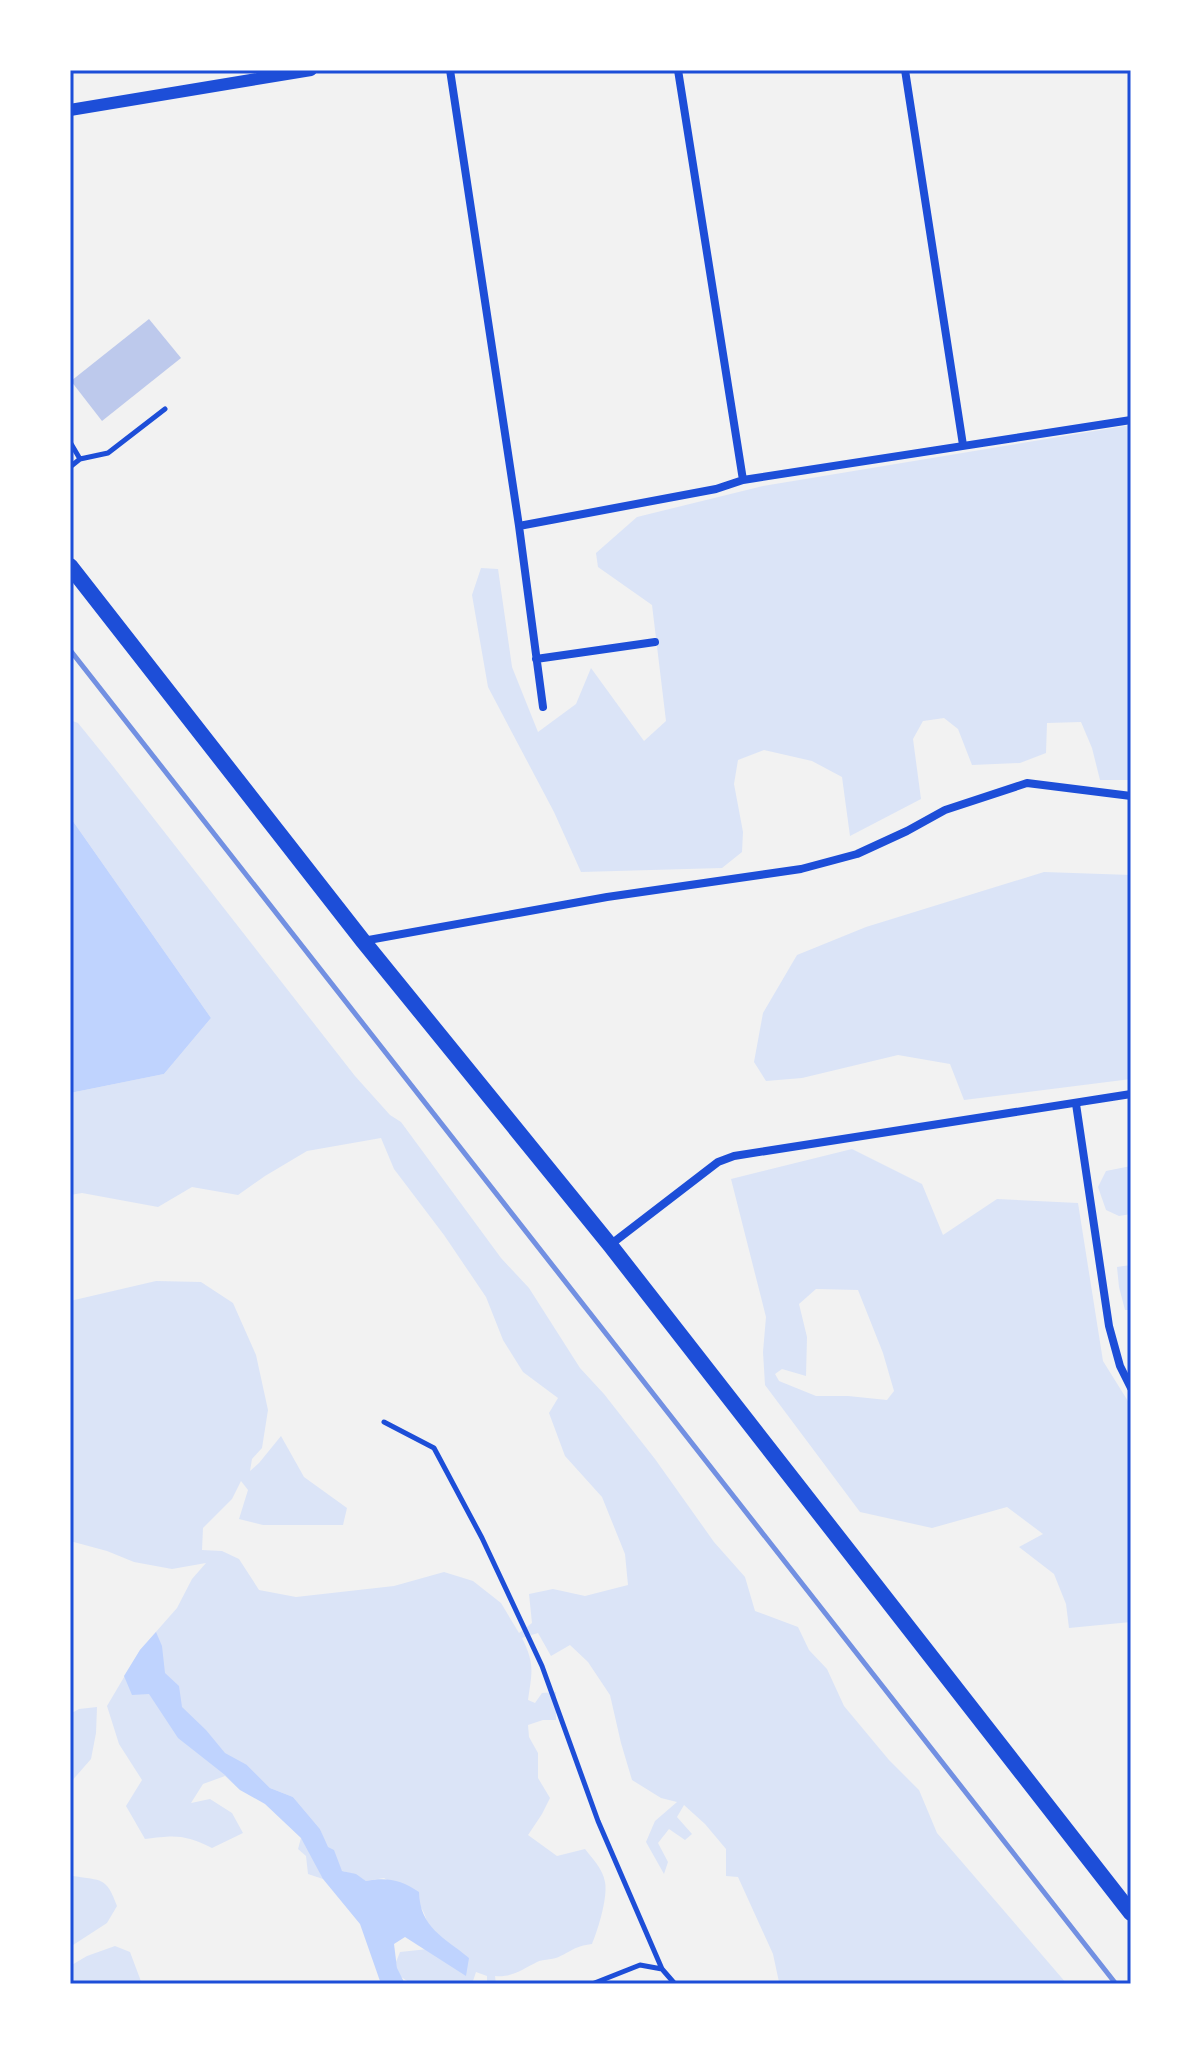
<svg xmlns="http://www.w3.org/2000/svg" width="1201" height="2054" viewBox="0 0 1201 2054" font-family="Barlow,sans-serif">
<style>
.green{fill:#dbe4f7;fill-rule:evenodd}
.water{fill:#bfd3fe}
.building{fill:#bdc9ec}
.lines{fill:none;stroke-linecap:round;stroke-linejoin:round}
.service{stroke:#1d4ed8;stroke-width:5}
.minor{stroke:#1d4ed8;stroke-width:8}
.tertiary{stroke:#1d4ed8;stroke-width:12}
.primary{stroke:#1d4ed8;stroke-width:16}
.rail{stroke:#7290e2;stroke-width:5}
.neatline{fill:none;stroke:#1d4ed8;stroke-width:3}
</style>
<rect width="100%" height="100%" fill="#f2f2f2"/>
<path class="green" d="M1131,425V780H1100L1092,748L1081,722L1047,723L1046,753L1020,763L972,765L958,729L944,718L923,721L913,739L921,799L850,836L842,777L812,761L764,750L738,760L734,784L743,832L742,852L722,868L581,872L554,812L488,687L472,595L481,568L498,569L512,667L538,732L576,704L591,668L644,741L666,721L652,605L598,567L596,553L637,517L763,486Z
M70,720L78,723L112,765L355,1076L390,1115L401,1122L501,1258L529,1288L580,1368L604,1394L655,1459L714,1542L745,1577L755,1611L798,1627L809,1650L827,1669L844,1706L889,1760L919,1790L937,1833L1067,1984H776L779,1982L773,1954L738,1877L726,1876V1849L705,1824L684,1805L677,1817L692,1834L685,1840L669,1829L658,1843L668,1862L664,1874L646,1842L655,1821L677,1802L661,1798L632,1780L621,1743L610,1695L588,1662L570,1645L551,1656L538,1633L522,1638C535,1664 532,1672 528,1700L535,1703L542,1693L556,1692V1720H543L528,1725L529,1737L538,1753V1778L550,1798L542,1814L528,1835L557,1856L585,1849C592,1858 603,1869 605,1882C608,1897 598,1930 592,1944C574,1946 571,1952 556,1958C550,1960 543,1959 537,1962C523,1969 511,1978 495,1976L496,1984H487V1976L476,1972L472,1984H412L398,1975L396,1962L400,1952L428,1949C431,1905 417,1900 384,1878L366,1881C355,1873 343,1872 331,1867L323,1879L308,1874L306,1856L298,1849L301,1838L327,1847L320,1829L293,1797L270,1788L247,1765L214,1758L240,1790L225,1776L203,1784L191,1803L210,1799L232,1813L243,1833L212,1848C184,1834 175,1835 145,1839L126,1806L142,1780L119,1744L107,1706L140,1650L177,1608L192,1579L206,1563L172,1569L134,1562L107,1551L70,1541V1301L156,1281L201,1282L233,1303L256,1355L268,1410L262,1448L252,1459L250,1471L259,1463L281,1436L304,1477L347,1508L343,1525H263L239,1519L248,1490L241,1481L232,1499L203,1528L202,1550L222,1551L239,1559L259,1590L296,1597L394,1586L444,1572L473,1581L501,1603L519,1633L532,1623L529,1594L553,1589L585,1596L628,1585L625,1554L602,1497L565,1456L549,1413L558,1398L523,1372L503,1340L486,1297L444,1235L394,1169L381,1138L307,1151L265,1176L238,1195L192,1187L158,1207L82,1193L70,1195V1093L164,1074L211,1018L70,817Z
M1044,872L1131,875V1079L964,1100L950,1064L898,1055L802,1078L766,1081L754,1062L763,1013L797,955L866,927Z
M852,1149L922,1184L943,1235L997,1199L1078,1203L1103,1361L1131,1406V1622L1069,1628L1066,1604L1054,1574L1019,1547L1043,1534L1007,1507L932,1528L860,1512L765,1385L763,1352L766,1317L731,1179ZM816,1289L858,1290L883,1353L894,1391L887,1400L848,1396H816L779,1381L775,1374L782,1369L806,1376L807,1337L799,1304Z
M1131,1166V1214L1119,1216L1106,1210L1098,1187L1106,1171Z
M1131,1265V1310H1125L1119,1287L1117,1267Z
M97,1707L96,1733L91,1759L70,1783V1714L79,1709Z
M73,1876C102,1881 106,1876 117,1906L107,1923L70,1947V1877Z
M115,1946L130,1952L142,1984H70V1966L87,1956Z"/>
<path class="water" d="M70,817L211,1018L164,1074L70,1093Z
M156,1632L162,1646L165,1673L179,1686L182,1707L206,1730L225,1753L247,1765L270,1788L293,1797L320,1829L328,1847L334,1850L342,1871L356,1874L366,1881C387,1877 401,1880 419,1892C420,1928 444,1937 469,1958L466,1976L405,1937L394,1944L397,1968L405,1984H381L360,1924L323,1879L301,1838L265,1804L240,1790L225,1775L178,1738L149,1694L132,1695L124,1676L140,1650Z"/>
<path class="building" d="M149,319L181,358L102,421L71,381Z"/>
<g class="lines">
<path class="service" d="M70,442L80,459
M70,467L80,459L108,453L165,409
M384,1422L434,1448L482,1538L542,1666L598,1821L662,1969
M592,1984L640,1965L662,1969L675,1984"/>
<path class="minor" d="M450,70L519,526L543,707
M678,70L743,480
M905,70L963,445
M519,526L716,489L743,480L1131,420
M536,659L655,642
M363,941L607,897L801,869L857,854L907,831L945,810L1027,783L1131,796
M1076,1104L1109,1326L1120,1366L1131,1388
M610,1245L718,1162L734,1156L1131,1094"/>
<path class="tertiary" d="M70,110L311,70"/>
<path class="primary" d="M70,566L363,941L610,1245L1131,1913"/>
<path class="rail" d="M70,650L1116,1984"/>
</g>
<rect width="1201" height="2054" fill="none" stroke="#ffffff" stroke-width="144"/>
<rect x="72" y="72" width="1057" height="1910" class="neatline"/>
</svg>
